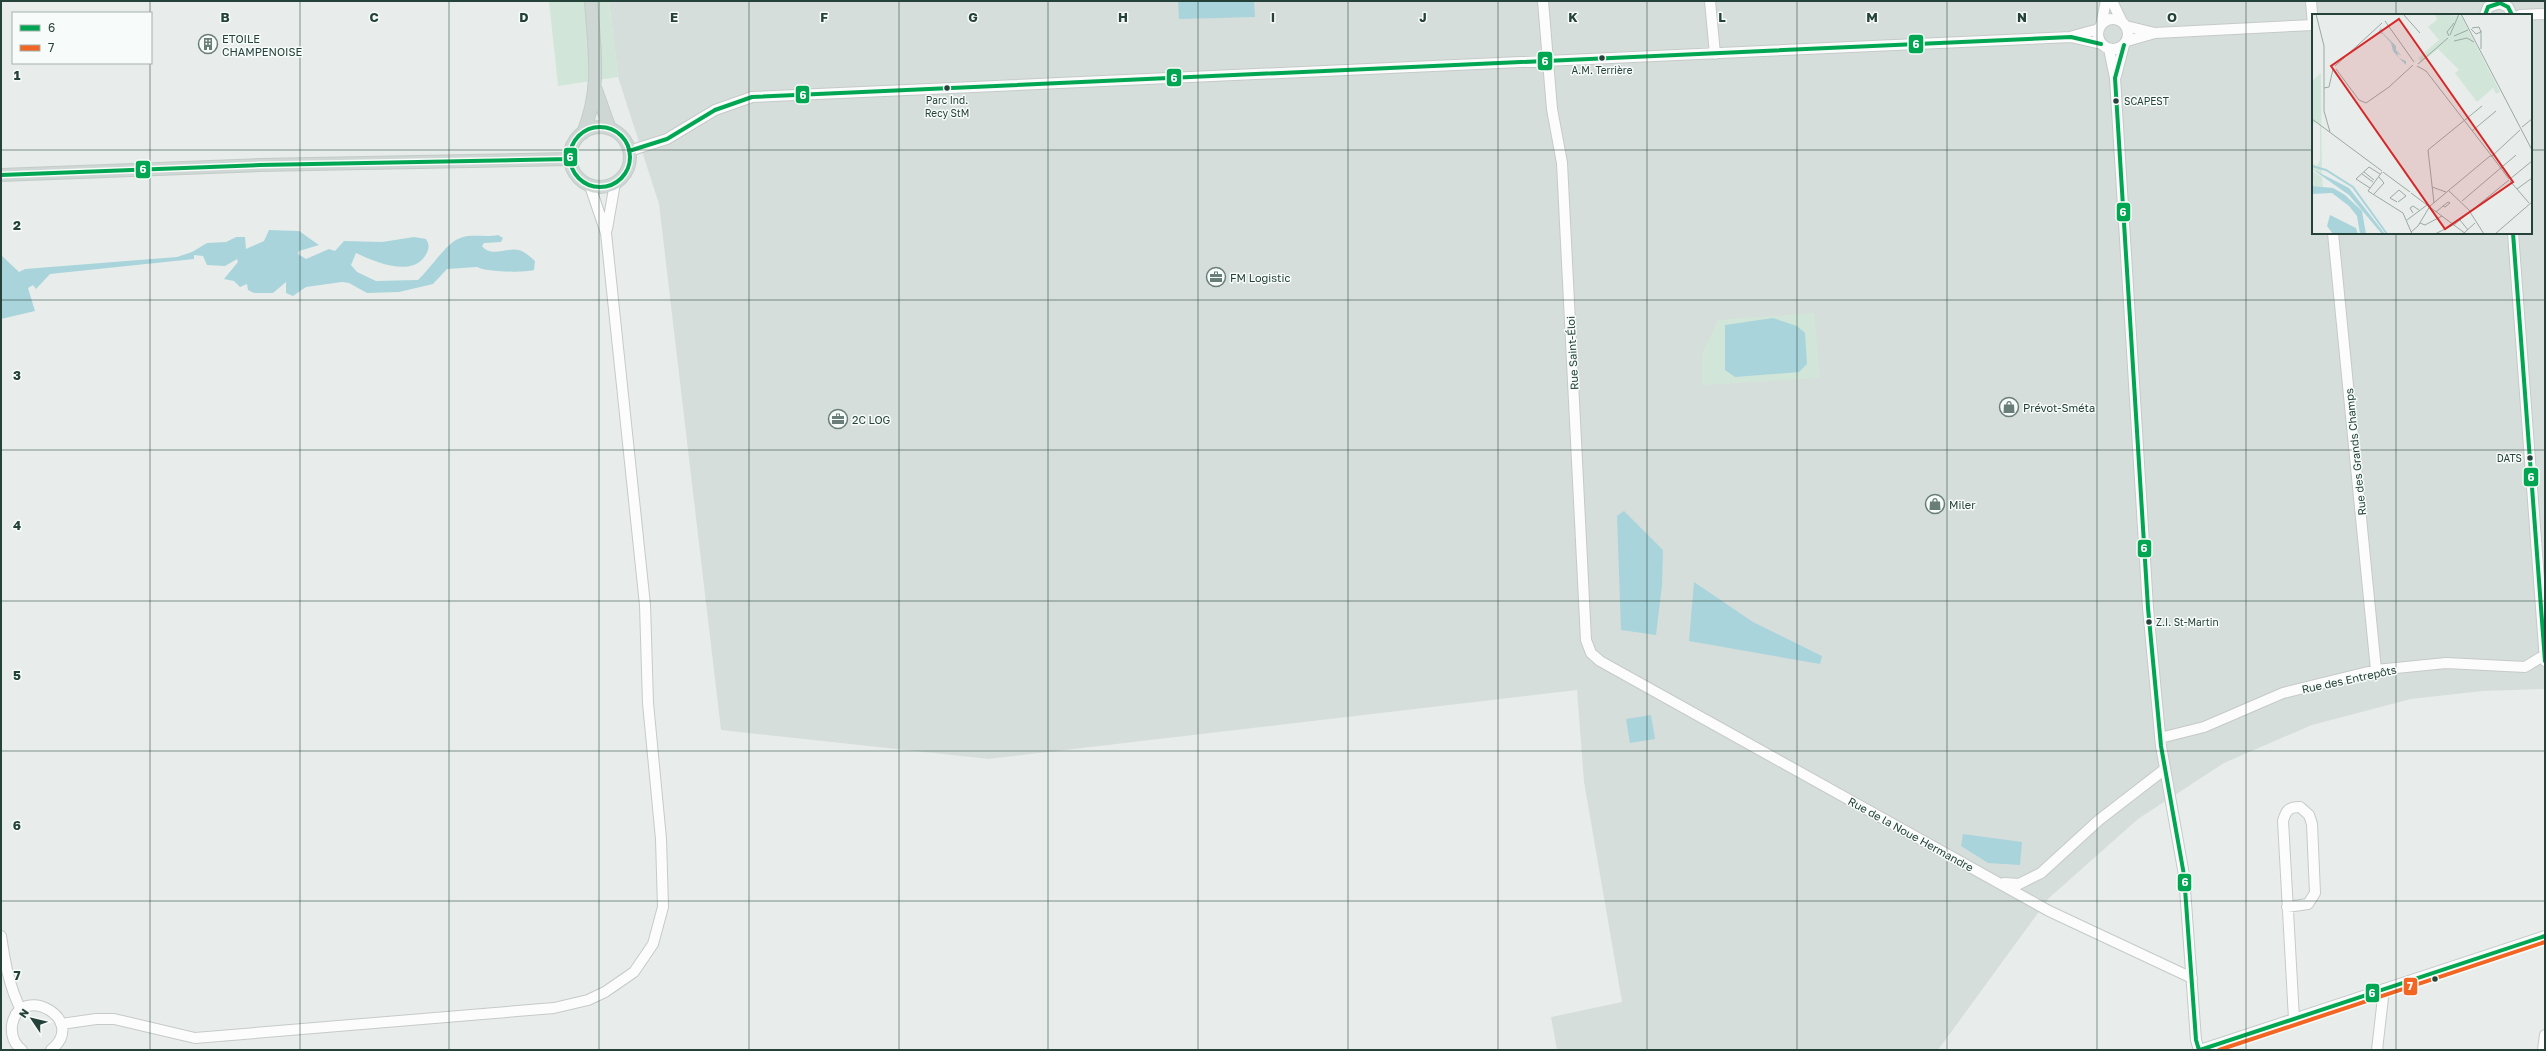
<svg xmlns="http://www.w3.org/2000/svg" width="2546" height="1051" viewBox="0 0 2546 1051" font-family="'Golos Text',sans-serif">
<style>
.built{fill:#d6dedb;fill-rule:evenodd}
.green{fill:#d1e6d8}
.water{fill:#a9d4db}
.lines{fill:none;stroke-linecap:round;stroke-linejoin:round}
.minor-casing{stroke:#c5cac8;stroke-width:12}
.major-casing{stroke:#c3ccc9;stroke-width:14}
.minor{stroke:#fcfcfc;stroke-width:10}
.major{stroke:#cfd7d5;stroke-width:12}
.bus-1-casing{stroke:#f7fbf9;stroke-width:7}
.bus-2-casing{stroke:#f7fbf9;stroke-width:7}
.bus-1{stroke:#00a651;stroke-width:4}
.bus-2{stroke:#f26522;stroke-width:4}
.grid{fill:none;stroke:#24423a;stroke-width:1;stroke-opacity:0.55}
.bus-dot{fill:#24423a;stroke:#f7fbf9;stroke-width:1.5}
.labels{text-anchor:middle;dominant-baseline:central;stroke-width:3;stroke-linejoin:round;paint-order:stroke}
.bus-label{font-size:10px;fill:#24423a;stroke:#f7fbf9}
.poi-label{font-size:11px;fill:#24423a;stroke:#f7fbf9;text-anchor:start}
.street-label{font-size:11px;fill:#24423a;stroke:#f7fbf9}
.inset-river{fill:none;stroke:#a9d4db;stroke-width:2}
.inset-road{fill:none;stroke:#9aa9a4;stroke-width:1}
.view{fill:#d62828;fill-opacity:0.15;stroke:#d62828;stroke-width:2}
.inset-edge{fill:none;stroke:#24423a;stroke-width:2}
.grid-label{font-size:13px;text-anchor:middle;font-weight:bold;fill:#24423a;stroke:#f7fbf9;stroke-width:3;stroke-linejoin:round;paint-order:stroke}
.line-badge{stroke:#f7fbf9;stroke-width:1.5}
.badge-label{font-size:11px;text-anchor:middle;font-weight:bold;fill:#fff}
</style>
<rect width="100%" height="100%" fill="#e8edeb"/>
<path class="built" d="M609,1H2545V689L2483,691L2411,699L2312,725L2224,763L2138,819L2049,898L1938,1050H1557L1551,1017L1622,1002L1584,782L1577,690L989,759L721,730L659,204L618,77ZM2313,15H2531V233H2313Z"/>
<path class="green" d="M549,1H609L618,77L558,86Z
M1814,313L1820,378L1702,385V355L1718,320Z"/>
<path class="water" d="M1178,1H1254L1255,17L1179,19Z
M269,230L299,231L319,245L299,251L298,254L306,259L329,249L335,251L344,241L382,242L414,237L426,239C430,245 429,250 425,256C411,278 373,261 356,253L351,265L357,272L376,281L418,280C429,270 446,244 458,239C470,233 485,238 498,235L503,238L501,242L484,243L482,246C491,258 507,247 519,250C525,252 531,257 535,261L534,270C522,273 486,272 477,267L447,269L433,284L399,292L367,293L349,283L342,282L306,287L293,296L286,293V282L273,293H254L248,290L247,284L240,287L234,281L224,279L238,262L237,259L225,266L207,265L203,256L194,255V259L50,274L36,289L33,285L28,288L35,311L1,319V255L19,272L25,269L177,257L192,252L207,243L226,242L236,237H245L246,249L264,241Z
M1773,318L1797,326L1805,333L1807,364L1799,372L1735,377L1725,370V325Z
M1624,511L1663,550L1662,585L1656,635L1621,630L1617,516Z
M1694,582L1753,622L1822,656L1820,664L1689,641Z
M1651,715L1655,739L1630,743L1626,719Z
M1963,834L2022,842L2020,865L1988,863L1961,846Z"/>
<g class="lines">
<defs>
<path id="minor" d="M1543,1L1552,109L1562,163L1586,640L1591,653L1600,661L2049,911L2192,978
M1710,1L1715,54
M2112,1L2122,22
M2311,1L2313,25
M2485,15L2488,7L2500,3L2508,7L2512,15
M2520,15L2545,14
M2098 34a15 15 0 1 1 30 0a15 15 0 1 1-30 0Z
M2101,25L2106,1
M2126,26L2155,33
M2073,36L2099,29
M2127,41L2155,33L2313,25
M2109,49L2115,78L2148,608L2161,746L2184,875L2196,1040L2199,1050
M2116,76L2124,45
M629,151L667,139L715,110L752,97L2071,37L2101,44
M607,229L615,183
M2333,233L2376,670
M2513,233L2545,661
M2160,738L2204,727L2283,693L2376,670L2446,663L2525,667L2543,656
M2004,883L2019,884L2041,873L2099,820L2165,769
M2287,907L2308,904L2315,893L2312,824L2309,815L2300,807C2289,807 2286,810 2283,821L2294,1019
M1,936C5,963 9,986 21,1010
M61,1024L96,1019H114L195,1038L554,1008L588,1000L605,992L634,972L653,944L663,907L661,839L648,703L645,605L606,233L590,186
M22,1050C14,1044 11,1035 12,1025C20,981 89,1020 51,1050
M2200,1050L2545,936
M2377,1050L2384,989
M2543,1050L2545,1035"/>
<path id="major" d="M596,90L610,129
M570 157a30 30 0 1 1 60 0a30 30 0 1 1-60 0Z
M583,133C602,87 594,49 591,1
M1,175L260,165L570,159"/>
</defs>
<use href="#minor" class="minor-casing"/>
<use href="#major" class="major-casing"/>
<use href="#minor" class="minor"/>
<use href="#major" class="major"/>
<defs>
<path id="bus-1" d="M2485,15L2488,7L2500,3L2508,7L2512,15
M2124,45L2115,78L2148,608L2161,746L2184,875L2196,1040L2199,1050
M570 157a30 30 0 1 1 60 0a30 30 0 1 1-60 0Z
M629,151L667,139L715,110L752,97L2071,37L2101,44
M1,175L260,165L570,159
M2513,233L2545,661
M2200,1050L2545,936"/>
<path id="bus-2" d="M2219,1050L2545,942"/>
</defs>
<use href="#bus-1" class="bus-1-casing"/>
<use href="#bus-2" class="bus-2-casing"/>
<use href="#bus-1" class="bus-1"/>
<use href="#bus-2" class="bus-2"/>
</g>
<path class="grid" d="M150,1V13M300,1V1050M449,1V1050M599,1V1050M749,1V1050M899,1V1050M1048,1V1050M1198,1V1050M1348,1V1050M1498,1V1050M1647,1V1050M1797,1V1050M1947,1V1050M2097,1V1050M2246,1V1050M2396,1V15M150,63V1050M1,150H2313M2531,150H2545M2396,233V1050M1,300H2545M1,450H2545M1,601H2545M1,751H2545M1,901H2545"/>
<defs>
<symbol id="building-ring" viewBox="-11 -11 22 22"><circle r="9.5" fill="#f7fbf9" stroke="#697e78" stroke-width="1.5"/><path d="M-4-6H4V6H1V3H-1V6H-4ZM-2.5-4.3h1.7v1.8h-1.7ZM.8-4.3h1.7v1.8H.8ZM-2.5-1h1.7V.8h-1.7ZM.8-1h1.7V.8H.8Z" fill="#697e78"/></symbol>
<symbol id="office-ring" viewBox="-11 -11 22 22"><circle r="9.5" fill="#f7fbf9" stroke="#697e78" stroke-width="1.5"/><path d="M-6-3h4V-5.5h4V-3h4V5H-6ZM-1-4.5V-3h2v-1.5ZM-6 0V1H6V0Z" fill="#697e78"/></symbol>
<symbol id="shop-ring" viewBox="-11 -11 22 22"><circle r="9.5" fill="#f7fbf9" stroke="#697e78" stroke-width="1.5"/><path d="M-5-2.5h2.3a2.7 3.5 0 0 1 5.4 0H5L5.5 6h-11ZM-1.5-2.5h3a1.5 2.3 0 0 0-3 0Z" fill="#697e78"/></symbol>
</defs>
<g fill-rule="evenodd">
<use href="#building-ring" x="197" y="33" width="22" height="22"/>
<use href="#office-ring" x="1205" y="266" width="22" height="22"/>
<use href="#shop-ring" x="1998" y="396" width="22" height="22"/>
<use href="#office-ring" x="827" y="408" width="22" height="22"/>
<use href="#shop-ring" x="1924" y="493" width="22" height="22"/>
</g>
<g class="bus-dot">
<circle cx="1602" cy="58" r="3.5"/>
<circle cx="947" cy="88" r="3.5"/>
<circle cx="2116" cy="101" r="3.5"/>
<circle cx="2530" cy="458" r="3.5"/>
<circle cx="2149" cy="622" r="3.5"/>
<circle cx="2435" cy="979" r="3.5"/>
</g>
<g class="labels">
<g class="bus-label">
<text x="1602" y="70">A.M. Terrière</text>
<text x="947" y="100">Parc Ind.<tspan x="947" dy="13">Recy StM</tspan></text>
<text x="2124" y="101" text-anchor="start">SCAPEST</text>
<text x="2522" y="458" text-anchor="end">DATS</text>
<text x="2156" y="622" text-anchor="start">Z.I. St-Martin</text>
</g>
<g class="poi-label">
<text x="222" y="38">ETOILE<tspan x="222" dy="13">CHAMPENOISE</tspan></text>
<text x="1230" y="277">FM Logistic</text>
<text x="2023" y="407">Prévot-Sméta</text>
<text x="852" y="419">2C LOG</text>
<text x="1949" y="504">Miler</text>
</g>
<g class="street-label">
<text transform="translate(1572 353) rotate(-93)">Rue Saint-Éloi</text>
<text transform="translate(2355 452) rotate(-96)">Rue des Grands Champs</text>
<text transform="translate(2349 679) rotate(-12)">Rue des Entrepôts</text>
<text transform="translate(1911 834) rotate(29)">Rue de la Noue Hermandre</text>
</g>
</g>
<g transform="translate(2312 14)">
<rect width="220" height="220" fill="#e8edeb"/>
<path d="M123,0L149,2L188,78L184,80L181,74L165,88L143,59L147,56L126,35L109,48L106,44L127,26L116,13L125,6ZM9,59L10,161L0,155V149L5,152L8,146V111L3,108L0,111V67ZM0,157L10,163L11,173L0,172L2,170Z" fill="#d1e6d8"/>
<path d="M69,13L70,18L84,32V36L90,42L85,39L87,44L94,47V51L86,43L81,37L79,29L71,20L66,19ZM0,155L37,174L73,220H70L37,181ZM0,172L21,174L33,181L50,197L54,220H48L45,202L37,192L20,179L0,180ZM18,201L44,214L46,220H21L15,212Z" fill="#a9d4db"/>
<path class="inset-river" d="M0,152L14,156L41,173L75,220"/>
<path class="inset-road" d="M4,0L12,32V97L18,118M91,0L108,19M149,0L220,136M73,7L102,48M159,15L164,20L169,18L167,13L160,14M138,21L147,0M137,22L135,18L142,9M142,22L156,16M142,27L155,24L162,28M169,35V17M106,50L136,24M23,52L70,9M105,52L114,57L179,141M24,55L47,86L54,89L77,73L101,51M12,74L17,73L21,55M0,105L70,157M210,113L220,105M160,117L184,97M180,142L208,116M179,143V141L197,165M52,158L62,166M70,158L56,177L91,199L100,220M71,158L98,178M50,160L61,168M198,165L220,147M198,167L217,189M120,173L134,178M58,174L44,165L57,153L68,160M205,175L220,164M136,176L158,197M99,179L154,220M62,180L72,169L67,163M150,187L204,141M85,188L78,184L87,176L94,182L86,188M122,189L116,136L170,92M124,198L131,192L136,188L138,189L133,193L131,192M158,198L172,220M101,199L98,194L101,192L107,196M95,206L115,191M148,206L156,216M108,209L113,211L130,202M99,218L106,212L118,192L178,142M152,219L163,209M123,220L143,210L197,166M183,220L220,188"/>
<path class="view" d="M87,5L201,168L133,215L19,52Z"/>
<rect width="220" height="220" class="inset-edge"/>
</g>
<g class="grid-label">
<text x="225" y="22">B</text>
<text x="374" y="22">C</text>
<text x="524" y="22">D</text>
<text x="674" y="22">E</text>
<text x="824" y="22">F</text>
<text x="973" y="22">G</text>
<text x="1123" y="22">H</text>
<text x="1273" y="22">I</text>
<text x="1423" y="22">J</text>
<text x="1573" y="22">K</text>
<text x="1722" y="22">L</text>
<text x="1872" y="22">M</text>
<text x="2022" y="22">N</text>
<text x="2172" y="22">O</text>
<text x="17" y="80">1</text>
<text x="17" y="230">2</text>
<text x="17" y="380">3</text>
<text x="17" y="530">4</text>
<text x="17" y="680">5</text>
<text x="17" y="830">6</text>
<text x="17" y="980">7</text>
</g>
<g class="line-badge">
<rect x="1908" y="34" width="16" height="20" rx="4" fill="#00a651"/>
<rect x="1537" y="51" width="16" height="20" rx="4" fill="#00a651"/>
<rect x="1166" y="68" width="16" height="19" rx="4" fill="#00a651"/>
<rect x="795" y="85" width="15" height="19" rx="4" fill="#00a651"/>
<rect x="563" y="147" width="15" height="20" rx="4" fill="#00a651"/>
<rect x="135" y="160" width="16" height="19" rx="4" fill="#00a651"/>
<rect x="2116" y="202" width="15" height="20" rx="4" fill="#00a651"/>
<rect x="2523" y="467" width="16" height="20" rx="4" fill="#00a651"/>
<rect x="2137" y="539" width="15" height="19" rx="4" fill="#00a651"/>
<rect x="2177" y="873" width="15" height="19" rx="4" fill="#00a651"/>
<rect x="2403" y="977" width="15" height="19" rx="4" fill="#f26522"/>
<rect x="2365" y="983" width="15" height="20" rx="4" fill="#00a651"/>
</g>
<g class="badge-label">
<text x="1916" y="48">6</text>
<text x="1545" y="65">6</text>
<text x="1174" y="82">6</text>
<text x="803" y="99">6</text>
<text x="570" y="161">6</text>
<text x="143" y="173">6</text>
<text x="2123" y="216">6</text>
<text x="2531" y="481">6</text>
<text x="2144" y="552">6</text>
<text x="2185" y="886">6</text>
<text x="2410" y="990">7</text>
<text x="2372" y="997">6</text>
</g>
<rect width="2546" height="1051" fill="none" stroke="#24423a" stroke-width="4"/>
<rect x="12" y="12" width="140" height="52" fill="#f7fbf9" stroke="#a3b1ad"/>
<rect x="20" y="25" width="20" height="6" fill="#00a651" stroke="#a3b1ad"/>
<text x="48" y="32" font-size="12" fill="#24423a">6</text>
<rect x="20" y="45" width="20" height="6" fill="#f26522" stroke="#a3b1ad"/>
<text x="48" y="52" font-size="12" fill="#24423a">7</text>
<g transform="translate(32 1019) rotate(305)" stroke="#f7fbf9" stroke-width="3" paint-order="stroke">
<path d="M0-3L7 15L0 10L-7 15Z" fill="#24423a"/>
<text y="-6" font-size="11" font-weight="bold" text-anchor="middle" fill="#24423a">N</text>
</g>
</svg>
